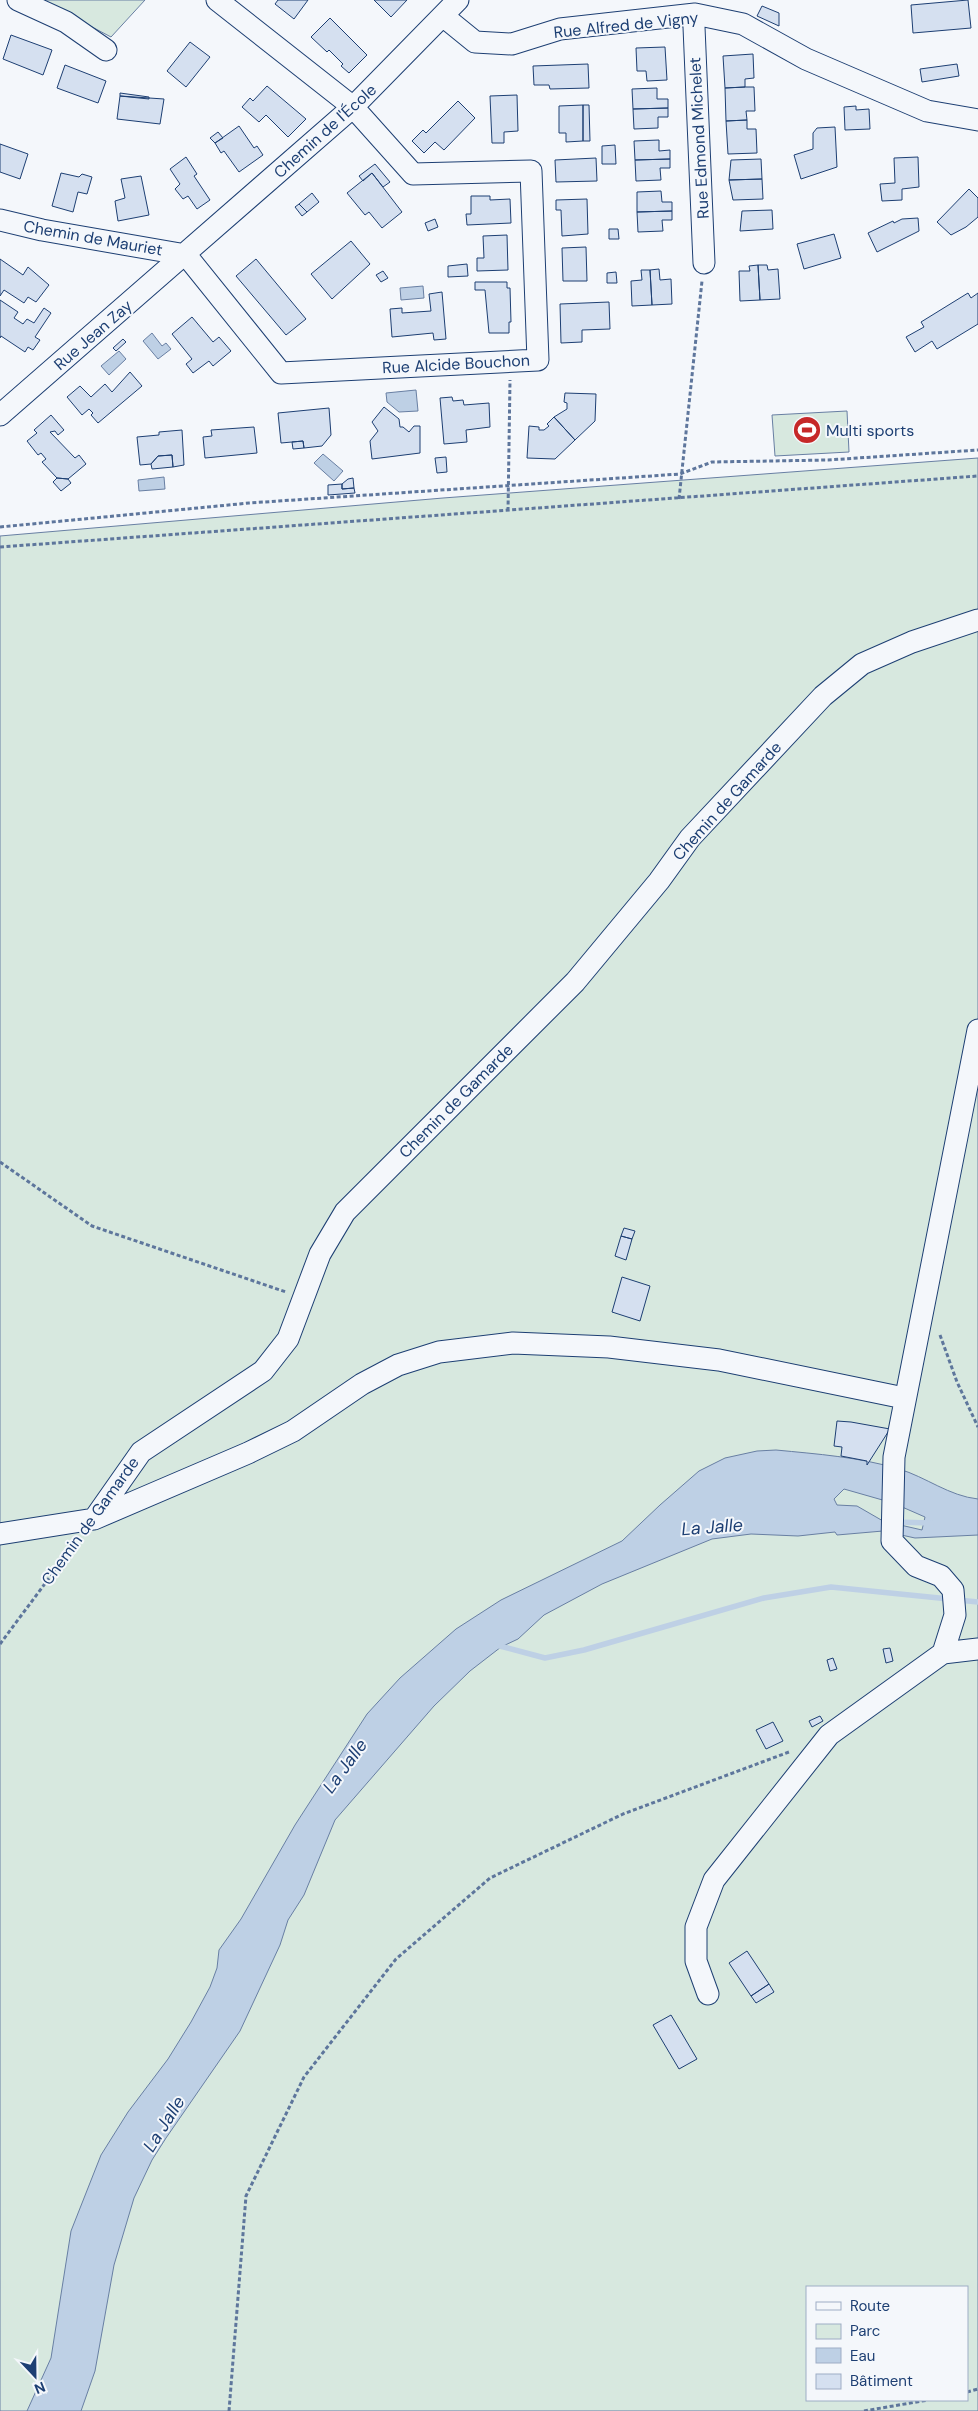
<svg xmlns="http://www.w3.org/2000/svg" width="978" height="2411" viewBox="0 0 978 2411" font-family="'DM Sans',sans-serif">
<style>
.green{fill:#d7e8df;stroke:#687fa3;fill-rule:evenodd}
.water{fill:#bed0e5;stroke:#687fa3;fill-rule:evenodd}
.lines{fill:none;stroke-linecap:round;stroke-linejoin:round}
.stream{stroke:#bed0e5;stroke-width:5.5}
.building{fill:#d5e0f0;stroke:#1d3f73}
.minor-casing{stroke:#1d3f73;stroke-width:23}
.path{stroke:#5e769c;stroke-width:3;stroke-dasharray:4 2.5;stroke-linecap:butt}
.minor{stroke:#f4f7fb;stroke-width:21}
.labels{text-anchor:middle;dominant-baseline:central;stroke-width:4;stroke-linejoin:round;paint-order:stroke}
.street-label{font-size:16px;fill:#1d3f73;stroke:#f4f7fb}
.poi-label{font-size:16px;fill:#1d3f73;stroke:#f4f7fb;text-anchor:start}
.water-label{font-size:18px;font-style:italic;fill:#1d3f73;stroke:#f4f7fb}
</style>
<rect width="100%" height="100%" fill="#f4f7fb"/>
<path class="green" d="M41,0H145L111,37Z
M847,411L849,452L775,456L772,415Z
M978,458V2411H0V536L443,498ZM807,2287H967V2400H807Z"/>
<path class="water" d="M423,286L424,298L401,300L400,288Z
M152,333L162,346L166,343L171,349L158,359L143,341Z
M119,351L126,359L109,375L101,366Z
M416,390L418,411L399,412L387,402L386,393Z
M323,454L343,471L334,481L314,463Z
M164,477L165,489L139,491L138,480Z
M776,1450C817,1454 859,1457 899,1469C926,1477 949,1496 978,1499V1535L915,1538L883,1531L837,1535L835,1532L798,1536L751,1534L712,1539L602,1584L544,1615L518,1639L501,1647L470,1671L434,1706L335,1820L304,1895L288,1920L280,1945L240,2031L166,2138L152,2160L134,2198L114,2265L95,2371L81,2411H27L51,2358L71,2231L101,2155L128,2112L168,2059L191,2022L210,1987L217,1968L219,1950L241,1919L295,1825L367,1714L400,1678L456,1629L501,1600L622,1541L660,1505L699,1471L725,1458L757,1451ZM844,1489L893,1503L925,1517L922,1530L883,1521L857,1506L837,1505L834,1499Z"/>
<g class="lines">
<path class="stream" d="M895,1522L931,1523
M958,1600L978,1602
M496,1645L545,1658L584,1650L764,1598L831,1587L949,1599"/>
</g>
<path class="building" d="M278,0H308L294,19L275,4Z
M374,0H407L391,17Z
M968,0L971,28L913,33L911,5Z
M762,6L779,13V26L757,16Z
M330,18L367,55L349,73L341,66L343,64L329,50L327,52L311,37Z
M11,35L52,50L43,75L3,59Z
M190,42L210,57L186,87L167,71Z
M665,47L667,80L647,81L646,71H637L636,48Z
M753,54L754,78L745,79V87L725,88L723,56Z
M588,64L589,88L550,89L549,85H534L533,66Z
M957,64L959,76L922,82L920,69Z
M65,65L106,81L98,103L57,88Z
M267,86L306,119L288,137L266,115L259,122L242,107L250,98L253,101Z
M745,87H754L755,111H746L747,120L726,121L725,88Z
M657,88V99H668V108L633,109L632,89Z
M120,93L149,97V99L120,96Z
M517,95L518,131L504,132V143H492L490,96Z
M120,96L164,99L160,124L117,119Z
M458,101L475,118L444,150L435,142L424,153L412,141L423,130L426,133Z
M583,105H589L590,141H583Z
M583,105V141L566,142V133H559V106Z
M856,106V110L869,109L870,129L845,130L844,107Z
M668,108V117H658V128L634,129L633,109Z
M747,120V129H756L757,153L728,154L726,121Z
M239,126L254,148L257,146L263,155L239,172L224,151L221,153L215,143Z
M835,127L837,167L801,179L794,155L813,149V133L817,128Z
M218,132L223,138L215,143L210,138Z
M659,140V151L670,150V159L635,160L634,141Z
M0,144L28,154L20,179L0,172Z
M615,145L616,164H602V146Z
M186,157L197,174L194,176L210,200L197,209L188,196L183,199L175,189L180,184L170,169Z
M918,157L919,187L902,189V200L882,201L880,184L895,183L894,158Z
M596,158L597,181L556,182L555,160Z
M670,159V168H660L661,180L636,181L635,160Z
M761,159L762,179L729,180L731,160Z
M375,164L390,182L383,187L372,173L363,181L359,176Z
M61,173L79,177L82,174L92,177L87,194L78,192L73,212L52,206Z
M372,173L402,212L382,228L369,212L365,215L347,193Z
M141,176L149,215L118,221L115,201L125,198L121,179Z
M762,179L763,199L733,200L729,180Z
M969,189L978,198V217L966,227L951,235L937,222Z
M661,191L662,202H672V211L637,212V192Z
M312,193L319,202L307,212L299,204Z
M471,196H490V200L510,199L511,223L467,225L466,214H471Z
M587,199L588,234L562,236L561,210H556V200Z
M299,204L307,212L302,216L295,207Z
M772,210L773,229L740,231L742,211Z
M672,211V220H662L663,231L638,232L637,212Z
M918,218L919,231L877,252L868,233L893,221L894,223L902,219Z
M435,219L438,227L428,231L425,223Z
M609,229H618L619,239H609Z
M834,234L841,258L804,269L797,244Z
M507,235L508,270L477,271V258H484L483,236Z
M351,241L370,264L332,299L311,274Z
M586,247L587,281H563L562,248Z
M0,259L23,275L28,267L49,285L36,302L28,297L24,303L4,290L0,296Z
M256,259L306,319L286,335L236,276Z
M467,264L468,276L448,277V266Z
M758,265L760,300L740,301L739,271H750L749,266Z
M758,265H767L768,270L778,269L780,299L760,300Z
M659,269L660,280L671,279L672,304L652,305L650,270Z
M641,270H650L652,305L632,306L631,281L642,280Z
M383,271L388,278L381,282L376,275Z
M616,272L617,283H607V273Z
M475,282H507V288H510L511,322H509V333H489L485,290H475Z
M442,292L446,339L434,340L433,333L392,337L390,309L402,308V313L431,311L429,294Z
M968,293L971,298L978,293V324L937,349L932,341L915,352L906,337L924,327L921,322Z
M0,300L18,312L14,318L23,324L27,319L34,323L44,308L51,313L35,337L40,340L33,350L28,347L25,352L1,336L0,338Z
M609,302L610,329L582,330V342L561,343L560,304Z
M192,317L213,342L219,337L231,351L213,366L209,361L193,373L186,364L192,359L172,334Z
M123,339L126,342L116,351L113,348Z
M130,372L142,386L98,423L91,415L93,413L89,409L82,415L67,397L80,386L91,397L105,384L112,392Z
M565,393L596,394L595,421L575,440L554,417L567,409V403L564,402Z
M452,397L453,401L463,400L464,405L489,403L490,427L466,430L467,442L444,444L440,398Z
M384,407L399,419L400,427H403L409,432L414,426H420V453L372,459L370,441L378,431L372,422Z
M329,408L331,435L322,446L304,448L303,441L281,443L278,413Z
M51,415L64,430L58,435L55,431L50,432L75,458L79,455L86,464L68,479L57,478L42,462L46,459L41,453L38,455L27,441L37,433L34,430Z
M554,417L575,440L555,459L527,458L529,426L539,427V430H544L549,426L547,424Z
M254,427L257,453L205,458L203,437L212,436L211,430Z
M182,430L184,465L173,467L172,455L158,456L151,464L140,465L137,437L159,435V432Z
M303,441L304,448L293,449L292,442Z
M172,455L173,467L152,469L151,464L158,456Z
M446,457L447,472L437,473L435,458Z
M57,478L68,479L71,483L61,491L53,482Z
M353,478L354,488L342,489V484L348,479Z
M342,484V489L354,488L355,493L328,495V485Z
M624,1228L635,1231L632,1239L621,1236Z
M621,1236L632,1239L626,1260L615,1256Z
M622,1277L650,1286L640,1321L612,1312Z
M837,1421L851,1422L890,1429L867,1465V1461L841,1456L842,1447L834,1446Z
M890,1648L893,1661L886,1663L883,1649Z
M833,1658L837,1669L830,1671L827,1660Z
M820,1716L823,1721L812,1727L809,1721Z
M773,1722L783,1741L766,1749L756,1730Z
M747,1951L769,1984L751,1996L729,1963Z
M769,1984L774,1992L756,2003L751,1996Z
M671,2015L697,2059L679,2069L653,2025Z"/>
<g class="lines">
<defs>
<path id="minor" d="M18,0L66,22L106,50
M695,14L694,27L704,263
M443,16L475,42L512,44L560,29L695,14L743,24L806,59L927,111L978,120
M0,220L42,230L186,255
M186,255L281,373L538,360L531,171L413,174L353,107L217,0
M0,415L353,107L458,0
M94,1519L141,1452L263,1371L288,1339L320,1254L345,1212L575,982L659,881L690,838L823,696L862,664L912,642L978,620
M0,1534L94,1519L248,1453L293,1431L362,1384L398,1365L439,1352L513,1343L609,1347L719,1360L904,1398
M943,1653L978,1649
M708,1994L696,1961V1927L714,1880L829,1735L943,1653L955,1615L953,1590L941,1576L916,1566L892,1541L894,1457L978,1030"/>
</defs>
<use href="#minor" class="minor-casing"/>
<path class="path" d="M679,499L702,281
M508,511L510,380
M0,527L249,503L680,474L712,462L828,460L978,450
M0,547L978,476
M0,1162L92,1226L286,1292
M940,1335L957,1382L978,1427
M0,1644L76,1542
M967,2392L978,2389
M229,2411L246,2196L304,2077L396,1959L490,1878L623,1814L789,1752
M864,2411L928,2400"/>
<use href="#minor" class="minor"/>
</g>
<defs>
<symbol id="stadium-disc" viewBox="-11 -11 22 22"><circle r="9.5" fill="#c62828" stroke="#f4f7fb"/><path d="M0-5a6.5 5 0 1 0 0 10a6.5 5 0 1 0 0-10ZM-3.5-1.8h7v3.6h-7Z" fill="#fff"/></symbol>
</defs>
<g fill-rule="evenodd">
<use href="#stadium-disc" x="791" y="414" width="32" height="32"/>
</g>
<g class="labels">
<g class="street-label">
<text transform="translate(626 25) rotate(-6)">Rue Alfred de Vigny</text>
<text transform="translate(325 131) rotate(-42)">Chemin de l'École</text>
<text transform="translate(699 138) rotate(-93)">Rue Edmond Michelet</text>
<text transform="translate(93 238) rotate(10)">Chemin de Mauriet</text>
<text transform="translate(93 335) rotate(-41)">Rue Jean Zay</text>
<text transform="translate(456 364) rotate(-3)">Rue Alcide Bouchon</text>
<text transform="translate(727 801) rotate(-48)">Chemin de Gamarde</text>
<text transform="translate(456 1101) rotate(-45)">Chemin de Gamarde</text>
<text transform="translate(90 1521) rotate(-54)">Chemin de Gamarde</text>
</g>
<g class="poi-label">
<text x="826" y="430">Multi sports</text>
</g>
<g class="water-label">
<text transform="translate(712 1527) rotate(-4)">La Jalle</text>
<text transform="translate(345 1766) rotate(-54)">La Jalle</text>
<text transform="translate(164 2124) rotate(-58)">La Jalle</text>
</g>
</g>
<rect x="806" y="2286" width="162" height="115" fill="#f4f7fb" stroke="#9eadc5"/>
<rect x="816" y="2302" width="25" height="8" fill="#f4f7fb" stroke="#9eadc5"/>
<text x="850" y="2311" font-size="15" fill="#1d3f73">Route</text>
<rect x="816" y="2324" width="25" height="15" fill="#d7e8df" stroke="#9eadc5"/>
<text x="850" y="2336" font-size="15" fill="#1d3f73">Parc</text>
<rect x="816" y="2348" width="25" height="15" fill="#bed0e5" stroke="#9eadc5"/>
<text x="850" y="2361" font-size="15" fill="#1d3f73">Eau</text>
<rect x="816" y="2374" width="25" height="15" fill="#d5e0f0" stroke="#9eadc5"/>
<text x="850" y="2386" font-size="15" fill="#1d3f73">Bâtiment</text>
<g transform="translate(35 2376) rotate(158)" stroke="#f4f7fb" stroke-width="4" paint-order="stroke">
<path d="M0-4L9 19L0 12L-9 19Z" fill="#1d3f73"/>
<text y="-8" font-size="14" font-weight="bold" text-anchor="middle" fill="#1d3f73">N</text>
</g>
</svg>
